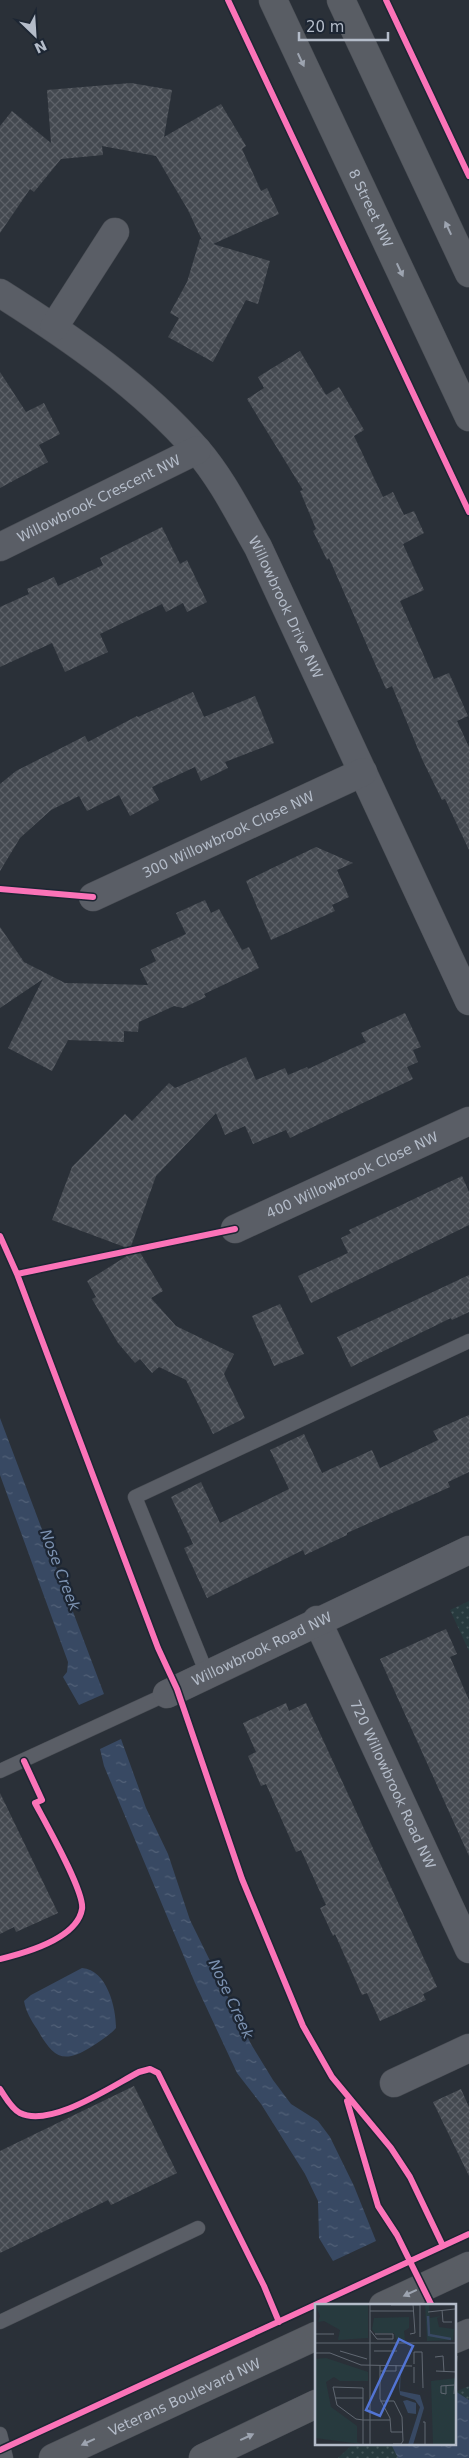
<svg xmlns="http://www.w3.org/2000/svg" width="469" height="2458" viewBox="0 0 469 2458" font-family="'DejaVu Sans',sans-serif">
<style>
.grass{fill:url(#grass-dots)}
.water{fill:url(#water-ripples)}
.building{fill:url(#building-cross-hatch)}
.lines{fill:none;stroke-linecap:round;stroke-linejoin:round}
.lane-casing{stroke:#484c53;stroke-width:15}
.street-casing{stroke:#484c53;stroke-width:29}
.secondary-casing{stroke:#484c53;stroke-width:29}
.lane{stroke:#5a5e66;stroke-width:14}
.street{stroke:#5a5e66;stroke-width:28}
.secondary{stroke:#595d64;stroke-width:28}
.cycleway-casing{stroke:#1d2633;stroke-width:9}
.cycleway{stroke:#fb73b8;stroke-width:6}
.oneway{fill:#9da4b0}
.labels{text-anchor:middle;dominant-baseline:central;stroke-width:4.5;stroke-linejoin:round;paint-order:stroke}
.street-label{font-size:14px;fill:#b4bcc9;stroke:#1d2633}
.water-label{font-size:15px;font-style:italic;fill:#7c92b1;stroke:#1d2633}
.inset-river{fill:none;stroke:#384963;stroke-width:2.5}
.inset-road{fill:none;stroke:#616872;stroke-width:1}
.view{fill:#5274d3;fill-opacity:0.15;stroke:#5274d3;stroke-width:2.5}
.inset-edge{fill:none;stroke:#b4bcc9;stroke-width:2.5}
</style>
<defs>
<pattern id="grass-dots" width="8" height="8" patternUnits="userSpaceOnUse" patternTransform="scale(1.25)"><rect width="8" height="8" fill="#273a3e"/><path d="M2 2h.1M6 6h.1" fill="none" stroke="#445559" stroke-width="1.8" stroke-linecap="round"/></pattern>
<pattern id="water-ripples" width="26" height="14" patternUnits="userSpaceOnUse" patternTransform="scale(1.25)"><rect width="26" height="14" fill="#384963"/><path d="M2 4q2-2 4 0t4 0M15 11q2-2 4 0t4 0" fill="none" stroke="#526178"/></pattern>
<pattern id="building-cross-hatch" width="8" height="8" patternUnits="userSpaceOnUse" patternTransform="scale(1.25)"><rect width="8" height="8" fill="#444950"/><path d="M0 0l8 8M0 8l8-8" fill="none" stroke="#5d6168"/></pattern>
</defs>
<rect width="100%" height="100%" fill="#2a3038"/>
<path class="grass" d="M469,1601V1651L450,1610Z
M469,2386V2458H338L353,2444H455V2392Z"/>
<path class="water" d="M0,1418L104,1694L79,1705L63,1677L67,1672L68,1662L0,1475Z
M121,1739L146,1808L168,1854L190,1920L251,2044L273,2080L291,2104L318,2121L330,2137L354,2186L376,2241L333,2261L319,2238L318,2201L305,2174L261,2104L237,2073L195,1983L104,1766L100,1749Z
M82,1968C107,1970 116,2007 116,2028C109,2036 100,2041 91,2047C62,2065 53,2057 37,2029C31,2020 26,2012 24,2001L31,1995Z
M455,2391L469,2400V2458H398L391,2444H455Z"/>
<path class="building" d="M131,83L172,90L164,137L221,104L246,146L242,149L261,191L267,188L279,214L213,244L270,261L258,304L246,300L213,362L168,337L179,318L170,313L187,282L200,239L202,240L188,210L156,156L102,146L103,155L61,159L34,192L30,189L0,233V126L12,111L51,143L47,90Z
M300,351L326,395L339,387L364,430L354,436L383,497L393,492L404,515L414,511L424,533L403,544L424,590L400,601L434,679L449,673L468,716L457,721L469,747V850L445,799L442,800L422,759L392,686L386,689L329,558L327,560L313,531L316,529L300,491L303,490L247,399L264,388L258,377Z
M0,372L26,412L44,403L60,434L39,445L48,462L0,488Z
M162,527L180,564L187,560L207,602L187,612L183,603L166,612L162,604L100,634L108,652L65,672L52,643L0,667V607L29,594L27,589L54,577L58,586L103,565L100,558Z
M193,692L204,717L255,696L274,743L225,762L228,768L201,781L195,767L152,787L159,800L130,816L119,795L87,811L79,796L51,810L20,838L0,871V784L16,771L85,736L88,742L137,716L138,717Z
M316,847L353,863L337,870L349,897L332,905L335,911L271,940L246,881Z
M205,900L211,913L219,909L242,950L249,947L259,968L204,994L206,997L183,1008L174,1006L139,1022L138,1032L124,1031V1042L68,1040L52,1071L8,1048L43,979L0,1008V927L24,962L65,983L148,985L140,969L156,961L151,950L186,934L176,913Z
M405,1013L421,1047L413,1050L418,1062L407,1067L413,1079L290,1138L286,1130L253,1144L245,1126L225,1135L216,1113L156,1176L130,1249L52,1220L72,1167L125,1114L132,1121L169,1083L175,1088L246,1057L256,1080L285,1068L288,1075L307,1067L308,1069L366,1042L361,1033Z
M462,1176L469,1192V1225L311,1303L298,1276L348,1253L341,1238L351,1233L349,1230Z
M138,1249L163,1291L151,1298L176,1326L234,1354L224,1374L245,1418L213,1434L186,1380L159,1367L152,1373L140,1359L135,1363L118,1343L92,1299L96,1297L87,1281Z
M469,1275V1312L452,1320L451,1318L351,1367L337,1337Z
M280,1304L304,1354L274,1366L252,1316Z
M469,1415V1472L448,1482L450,1487L347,1533V1535L305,1555L303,1550L207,1598L184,1548L193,1544L171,1497L201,1482L220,1523L289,1489L270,1450L304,1434L322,1473L372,1450L380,1468L438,1440L433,1431Z
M446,1629L457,1654L450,1657L469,1700V1856L380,1659Z
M286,1703L289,1711L306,1703L437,1987L423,1994L426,2000L380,2021L367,1993L362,1995L335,1934L333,1936L320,1908L326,1905L301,1850L296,1852L266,1784L261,1786L248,1756L256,1752L243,1723Z
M0,1793L58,1913L16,1932L14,1927L0,1934Z
M134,2086L177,2173L111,2205L108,2200L0,2253V2151Z
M461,2089L469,2107V2176L433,2102Z"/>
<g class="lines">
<defs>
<path id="lane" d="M207,1674L135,1497L469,1341
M0,1771L167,1694
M0,2322L198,2228
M0,2434L6,2458"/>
<g id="street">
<path id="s1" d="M0,293C71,338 142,387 197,450C222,479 239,514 258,547L469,1001"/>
<path d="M54,327L115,232"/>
<path id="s2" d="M0,547L197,450"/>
<path id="s3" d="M93,897L363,772"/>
<path id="s4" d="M235,1229L469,1121"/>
<path id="s5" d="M317,1620L469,1949"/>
<path id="s6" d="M167,1694L469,1550"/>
<path d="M394,2083L469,2048"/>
</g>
<g id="secondary">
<path id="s7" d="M273,0L469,417"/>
<path d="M341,0L469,273"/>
<path d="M383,2306L469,2266"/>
<path d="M455,2339L469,2333"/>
<path id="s8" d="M53,2458L316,2336"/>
<path d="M203,2458L316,2404"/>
</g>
</defs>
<use href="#lane" class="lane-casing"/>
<use href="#street" class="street-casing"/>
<use href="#secondary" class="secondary-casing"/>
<use href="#lane" class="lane"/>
<use href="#street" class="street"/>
<use href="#secondary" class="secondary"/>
<defs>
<path id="cycleway" d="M228,0L469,512
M386,0L469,176
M0,889L93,897
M0,1236L17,1274L158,1648L177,1689L242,1879L303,2026L332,2077L391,2148L410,2177L443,2246
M17,1274L235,1229
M0,1959C25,1953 77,1939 82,1909C85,1892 45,1822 35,1803L42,1800L24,1761
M0,2089C5,2097 12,2109 20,2113C51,2128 112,2086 139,2072L150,2069L158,2073L264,2286L279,2322
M347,2101L378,2206L397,2235L432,2306
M0,2450L469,2234"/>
</defs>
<use href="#cycleway" class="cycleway-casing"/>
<use href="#cycleway" class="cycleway"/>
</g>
<defs><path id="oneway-solid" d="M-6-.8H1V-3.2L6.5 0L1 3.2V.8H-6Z" transform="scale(1.25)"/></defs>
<g class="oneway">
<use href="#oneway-solid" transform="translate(301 60) rotate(65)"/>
<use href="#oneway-solid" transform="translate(448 228) rotate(-115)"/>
<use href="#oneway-solid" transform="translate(400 270) rotate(65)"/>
<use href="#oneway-solid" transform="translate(410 2293) rotate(155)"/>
<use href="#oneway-solid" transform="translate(247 2437) rotate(-25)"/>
<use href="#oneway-solid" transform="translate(88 2442) rotate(155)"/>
</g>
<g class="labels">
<g class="street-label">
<text stroke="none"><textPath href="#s7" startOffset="230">8 Street NW</textPath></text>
<text stroke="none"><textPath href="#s2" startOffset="110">Willowbrook Crescent NW</textPath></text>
<text stroke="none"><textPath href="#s1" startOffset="434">Willowbrook Drive NW</textPath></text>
<text stroke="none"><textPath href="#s3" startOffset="149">300 Willowbrook Close NW</textPath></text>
<text stroke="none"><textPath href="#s4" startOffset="129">400 Willowbrook Close NW</textPath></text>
<text stroke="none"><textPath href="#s6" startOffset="105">Willowbrook Road NW</textPath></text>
<text stroke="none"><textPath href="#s5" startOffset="181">720 Willowbrook Road NW</textPath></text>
<text stroke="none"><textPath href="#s8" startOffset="145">Veterans Boulevard NW</textPath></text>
</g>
<g class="water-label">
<text transform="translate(60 1570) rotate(69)">Nose Creek</text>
<text transform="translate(231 1999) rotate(65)">Nose Creek</text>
</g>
</g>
<g transform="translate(315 2304)">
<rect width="141" height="141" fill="#2a3038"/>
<path d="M0,0H53V34L23,36L25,26L9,17L3,18L5,12ZM110,0L114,1L115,14L126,12L122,14L124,23L139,25L138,36L112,37ZM94,13V24L89,27L90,36L82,37L79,29H60L57,25L59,14ZM11,54L53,68V77H25L19,73L11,78L16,103L42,122V138L46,140L0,134V55ZM141,70V141H118L116,77L141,74Z" fill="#273a3e"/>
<path d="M86,62L85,87L105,91L109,104L98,141H93L105,103L100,96L85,91L84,83ZM92,96L101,99V110L93,109L88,97Z" fill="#384963"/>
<path class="inset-river" d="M113,12L114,31L136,35"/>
<path class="inset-road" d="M55,0V39M76,1H105V33M127,6L128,18H137M55,7H99M113,8L140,5M55,26L62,35H78V30H60M0,30H19M95,30L100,29L98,0M0,39H142M55,39V141M25,47L52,55M59,47H82M0,49H15L46,61L97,62M120,53L128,52L129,68M99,60V48H107L108,84M65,61V95L75,114L76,128H88M99,63V79M65,67H81V61M121,67L142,68M131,82V90L126,89V82L139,81M139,90L142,52M20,94H48M65,97H79L87,113L88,137L86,140H78M108,118H110V141M48,141V84L18,83L22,101L41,115L48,116H75"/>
<path class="view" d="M84,35L98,42L65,112L51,106Z"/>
<rect width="141" height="141" class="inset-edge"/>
</g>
<g transform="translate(35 35) rotate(155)" stroke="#1d2633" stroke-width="4" paint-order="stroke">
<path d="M0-4L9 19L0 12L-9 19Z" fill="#b4bcc9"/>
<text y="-8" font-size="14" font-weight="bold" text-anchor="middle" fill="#b4bcc9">N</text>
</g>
<path d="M299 32v8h89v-8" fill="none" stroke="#b4bcc9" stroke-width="2.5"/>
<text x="306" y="32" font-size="15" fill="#b4bcc9" stroke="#1d2633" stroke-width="4" paint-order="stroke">20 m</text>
</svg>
